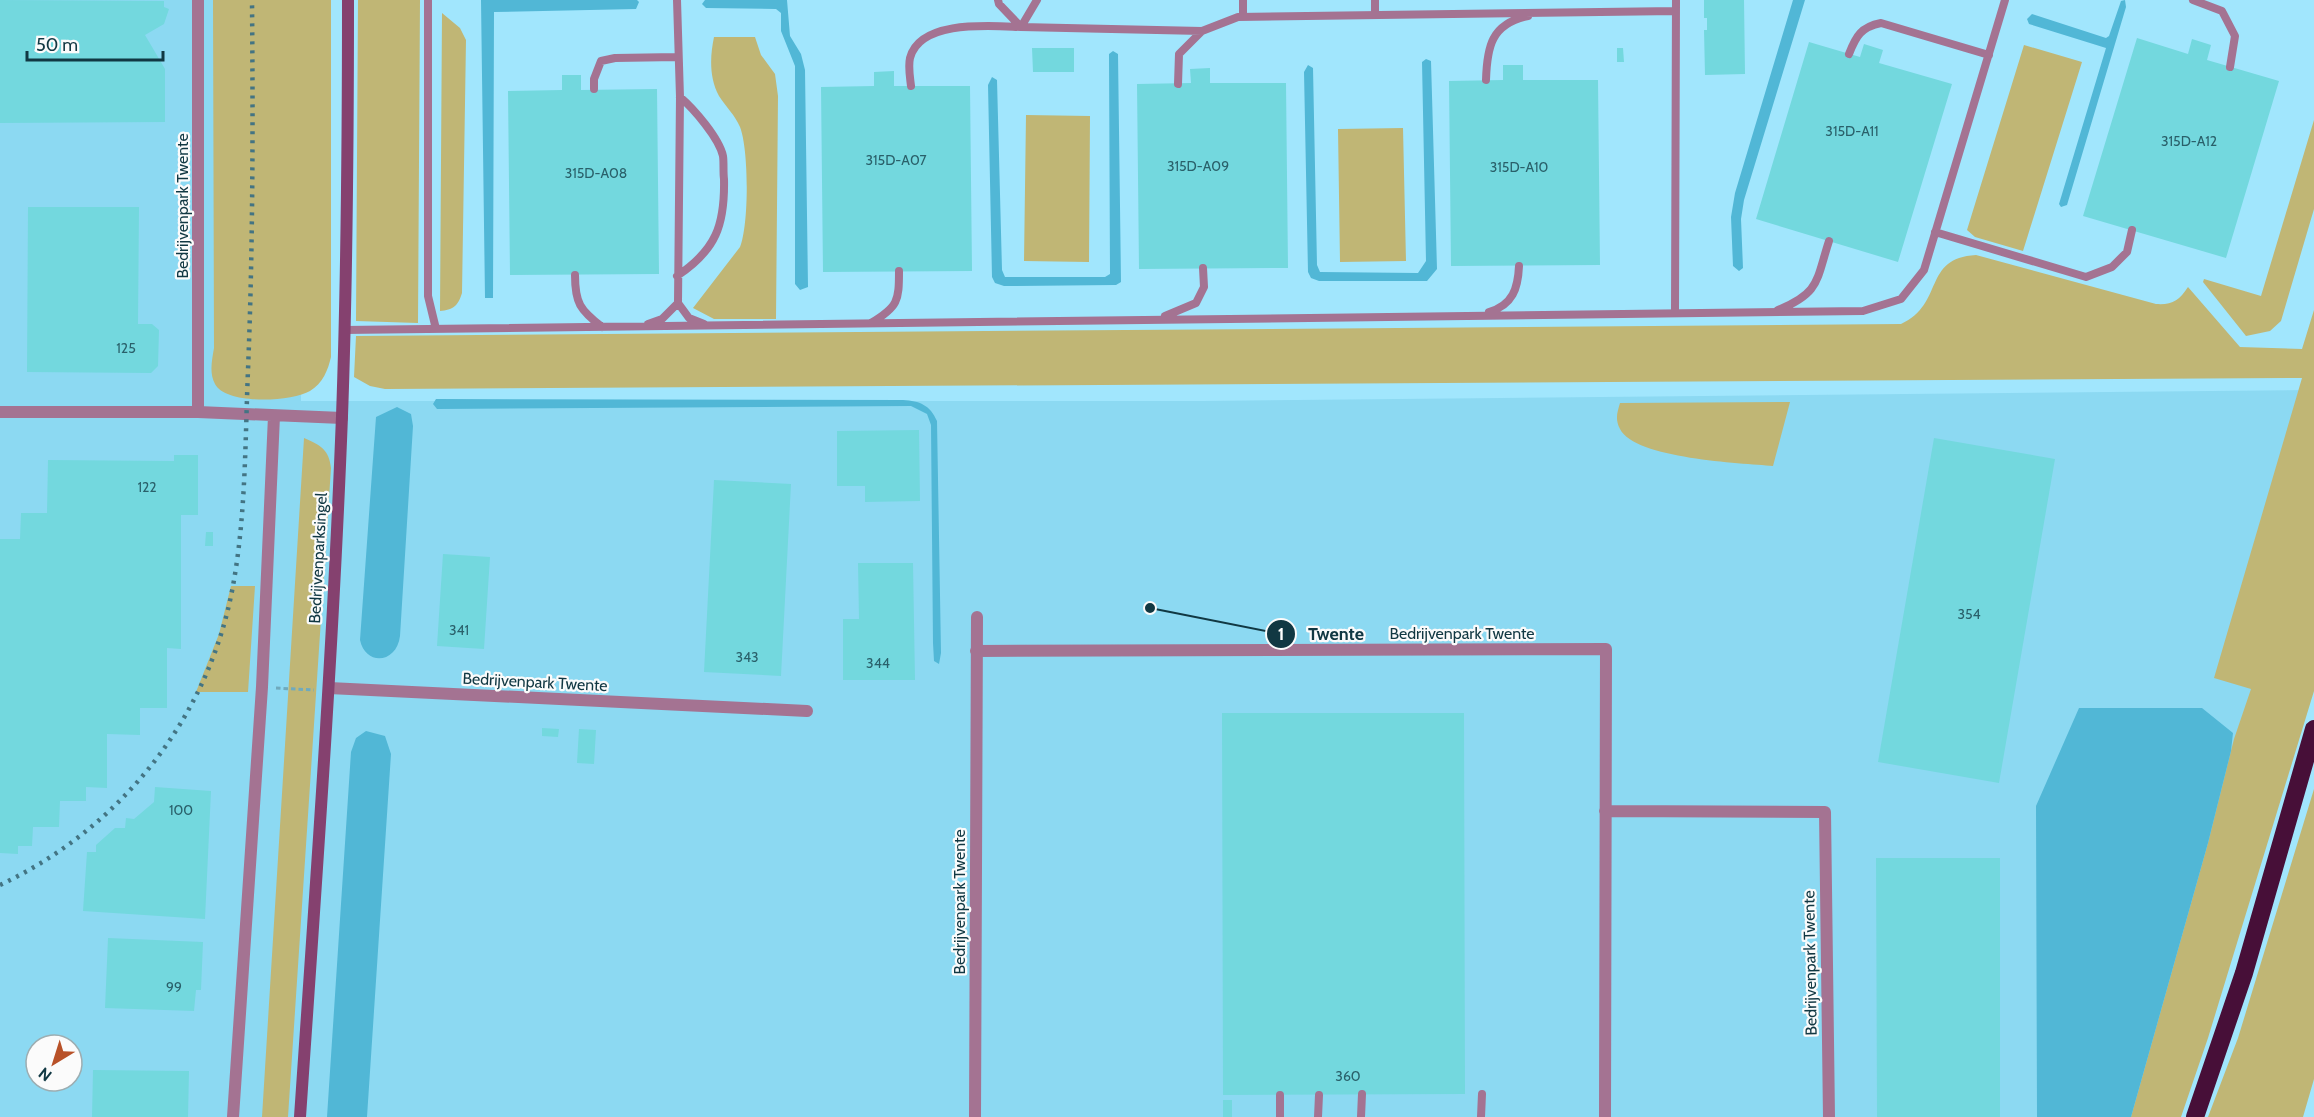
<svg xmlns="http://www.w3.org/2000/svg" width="2314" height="1117" viewBox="0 0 2314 1117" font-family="Cabin,sans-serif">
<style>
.built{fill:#8cd9f2;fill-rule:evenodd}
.green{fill:#c0b675}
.water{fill:#51b7d6}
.building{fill:#73d8de}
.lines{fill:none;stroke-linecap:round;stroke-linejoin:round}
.path{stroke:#6faabd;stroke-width:3;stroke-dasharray:4.5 3;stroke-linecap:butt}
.lane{stroke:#a47392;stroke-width:8}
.street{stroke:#a47392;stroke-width:12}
.secondary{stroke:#85416f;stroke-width:12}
.highway{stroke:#470f38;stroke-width:18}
.rail{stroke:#437483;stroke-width:4.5;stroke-dasharray:3 6;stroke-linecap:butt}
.labels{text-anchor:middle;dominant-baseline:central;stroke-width:4.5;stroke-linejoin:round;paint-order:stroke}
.number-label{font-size:14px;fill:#2a606a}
.street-label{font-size:16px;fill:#113843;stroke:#fbfbfb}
.leader{fill:none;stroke:#113843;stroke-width:2}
.callout-dot{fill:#113843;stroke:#fbfbfb;stroke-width:2}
.mark-label{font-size:18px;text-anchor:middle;font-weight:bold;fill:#fff}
.callout-label{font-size:18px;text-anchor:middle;font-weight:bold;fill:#113843;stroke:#fbfbfb;stroke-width:4.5;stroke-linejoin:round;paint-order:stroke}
</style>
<rect width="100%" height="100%" fill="#a1e6fd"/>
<path class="built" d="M0,0H295L301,401H1202L2314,390V558L2142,1117H0ZM36,1045H72V1081H36Z"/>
<path class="green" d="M213,0H331V357C328,370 323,383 310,391C291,402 226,405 215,384C209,373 212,360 214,348Z
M358,0H420L418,323L356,321Z
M442,13L460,28L466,40L462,293C458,306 453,310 440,311Z
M714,37H755L761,55L775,74L778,96L776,319H714L693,308L740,247C749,225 749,150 740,127C735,115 726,107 719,96C709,78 710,56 714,37Z
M2024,45L2082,62L2023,251L1975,237L1967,230Z
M1026,115L1090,116L1089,262L1024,261Z
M2314,120V209L2281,321L2270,331L2246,336L2203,282L2204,279L2261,296Z
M1403,128L1406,261L1340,262L1338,129Z
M1976,255L2156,304C2172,305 2179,301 2188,287L2240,347L2302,349L2314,310V691L2208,1038L2181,1117H2131L2208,843L2234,739L2251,689L2214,678L2302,378L385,389L370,386L354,377L356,336L1901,324C1945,304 1922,258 1976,255Z
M1790,402L1773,466C1741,463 1635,459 1620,429C1615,419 1617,413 1620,403Z
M304,438C320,445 329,449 331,468L288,1117H262Z
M231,586H255L248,692H196L219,634Z
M2314,789V1079L2303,1117H2208L2238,1038Z"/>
<path class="water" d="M481,0H637L639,2L636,9L494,12L493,298H485Z
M705,0H787L790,36L801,54L805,70L808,287L800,290L795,284V66L781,31V13L776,9L706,8L702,4Z
M1793,0H1805L1744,200L1741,219L1743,268L1739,271L1733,266L1731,217L1735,193Z
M2125,0L2126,7L2067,205L2061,207L2059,204L2106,48L2029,24L2027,19L2032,14L2106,38L2109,36L2121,1Z
M1113,51L1118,54L1121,282L1116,285L1004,286L995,283L992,277L988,85L992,77L997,80L1002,270L1005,277H1105L1110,274L1109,54Z
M1426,59L1431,61L1437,269L1427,281H1319L1311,278L1308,272L1304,72L1308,65L1313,68L1317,265L1320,272L1418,273L1426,261L1422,62Z
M436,399L903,400C920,401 930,405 937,421L941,653L939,664L934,661L933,643L931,425L927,414L911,406L437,409L433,404Z
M397,407L411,414L413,426L400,636C397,663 366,667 360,640L376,417Z
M2079,708H2202L2233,733L2231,751L2208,843L2131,1117H2037L2036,806Z
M366,731L385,736L391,754L367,1117H327L351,752L356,738Z"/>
<path class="building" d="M0,0L164,1V7L169,9L164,24L145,35L165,69V122L0,123Z
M1704,0H1744L1745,74L1705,75L1704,30H1707V18H1704Z
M2137,38L2188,54L2192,39L2211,45L2207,60L2279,81L2226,258L2083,216Z
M1809,42L1860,57L1864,44L1883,50L1879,63L1952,84L1898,262L1756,219Z
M1032,48H1074V72H1033Z
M1617,48H1623L1624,62H1617Z
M1503,65H1523V80H1598L1600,265L1451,266L1449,81L1503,80Z
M1210,68V83H1286L1288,268L1139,269L1137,84L1191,83L1190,69Z
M894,71V86H970L972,271L823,272L821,87L874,86V72Z
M562,75H581V90L657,89L659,274L510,275L508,91L562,90Z
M28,207H139L138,324H152L159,330L158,366L151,373L27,372Z
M919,430L920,501L865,502V486H837V431Z
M1934,438L2055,459L1999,783L1878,762Z
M174,455H198V515H181V649L167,648V708H140V735L107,734V788L86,787V801H60L59,827H33L32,846H18V854L0,853V539H20L21,513H47L48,460L174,461Z
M714,480L791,484L781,676L704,672Z
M206,532H213V546H205Z
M443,554L490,557L484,649L437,646Z
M858,563H913L915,680H843V619H859Z
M1222,713H1464L1465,1094L1223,1095Z
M542,728L559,729L558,737L542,736Z
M579,729L596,730L594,764L577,763Z
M155,787L211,791L205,919L83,911L87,852H96V845L115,828H125L126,818L134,819L154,802Z
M1876,858H2000V1117H1877Z
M108,938L203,942L201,990H196L194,1011L105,1008Z
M93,1070L189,1071L188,1117H92Z
M1223,1100H1232V1117H1223Z"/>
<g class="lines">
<path class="path" d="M276,688L314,690"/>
<path class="lane" d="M428,0V296L436,329
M677,0L680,97L678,303L689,318L704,324
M998,0L999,4L1021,27L1202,31L1238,17L1676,11
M1243,0V17
M2193,0L2222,11L2235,36L2230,67
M1375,14V0
M1849,54C1856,36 1861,27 1881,23L1989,55
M1486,80C1487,47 1491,24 1528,16
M1178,84L1179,54L1202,31
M911,86C910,77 908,67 910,58C920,19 992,26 1021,27L1037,0
M594,89V79L601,61L615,58L677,57
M1935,232L2086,277L2112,267L2127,252L2132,230
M575,275C575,303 580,310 602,327
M677,276C716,250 725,225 724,179C723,172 724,163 723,156C719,138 694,109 680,97
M1778,310C1820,293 1816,281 1829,241
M1489,312C1513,305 1518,288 1519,266
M1675,312L1676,0
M1165,316L1196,303L1204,287L1203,268
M871,323C898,307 899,301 899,271
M648,324L662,319L678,303
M344,330L1863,311L1901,299L1924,270L2005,0
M1280,1095V1117
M1318,1117L1319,1095
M1361,1117L1362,1094
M1481,1117L1482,1094"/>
<path class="street" d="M198,0V412
M0,412H198L342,418
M976,651L1606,649L1605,1117
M329,688L807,711
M1605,811L1825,812L1829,1117
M233,1117L262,687L274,416
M975,1117L977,617"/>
<path class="secondary" d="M300,1117C316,883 333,650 342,416C347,277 348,139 348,0"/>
<path class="highway" d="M2195,1117L2244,973L2314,729"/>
<path class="rail" d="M0,885C119,829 207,720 232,591C246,519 245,442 248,370C253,246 253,123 252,0"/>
</g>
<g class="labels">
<g class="number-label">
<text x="1852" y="131">315D-A11</text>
<text x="2189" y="141">315D-A12</text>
<text x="896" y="160">315D-A07</text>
<text x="1198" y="166">315D-A09</text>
<text x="1519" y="167">315D-A10</text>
<text x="596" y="173">315D-A08</text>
<text x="126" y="348">125</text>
<text x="147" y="487">122</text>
<text x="1969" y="614">354</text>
<text x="459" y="630">341</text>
<text x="747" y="657">343</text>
<text x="878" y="663">344</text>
<text x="181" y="810">100</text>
<text x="174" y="987">99</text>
<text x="1348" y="1076">360</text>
</g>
<g class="street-label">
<text transform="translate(182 206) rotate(-90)">Bedrijvenpark Twente</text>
<text transform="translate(318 558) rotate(-87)">Bedrijvenparksingel</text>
<text x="1462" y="633">Bedrijvenpark Twente</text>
<text transform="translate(535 682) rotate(3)">Bedrijvenpark Twente</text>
<text transform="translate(959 902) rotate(-90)">Bedrijvenpark Twente</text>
<text transform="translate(1810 963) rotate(-91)">Bedrijvenpark Twente</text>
</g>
</g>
<path class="leader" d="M1150 608L1281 634"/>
<g class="callout-dot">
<circle cx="1150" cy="608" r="6"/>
<circle cx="1281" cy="634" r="15"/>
</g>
<g class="mark-label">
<text x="1281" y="640">1</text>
</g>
<g class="callout-label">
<text x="1336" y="640">Twente</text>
</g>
<g transform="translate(54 1063) rotate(218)"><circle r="28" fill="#fbfbfb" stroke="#9dadb1" stroke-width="1.5"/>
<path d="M0-4.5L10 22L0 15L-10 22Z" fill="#b85128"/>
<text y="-9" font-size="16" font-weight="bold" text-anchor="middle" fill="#113843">N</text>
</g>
<path d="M27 51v9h136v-9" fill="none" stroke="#113843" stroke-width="3"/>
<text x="36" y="51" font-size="18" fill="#113843" stroke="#fbfbfb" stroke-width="4.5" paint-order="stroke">50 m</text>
</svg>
